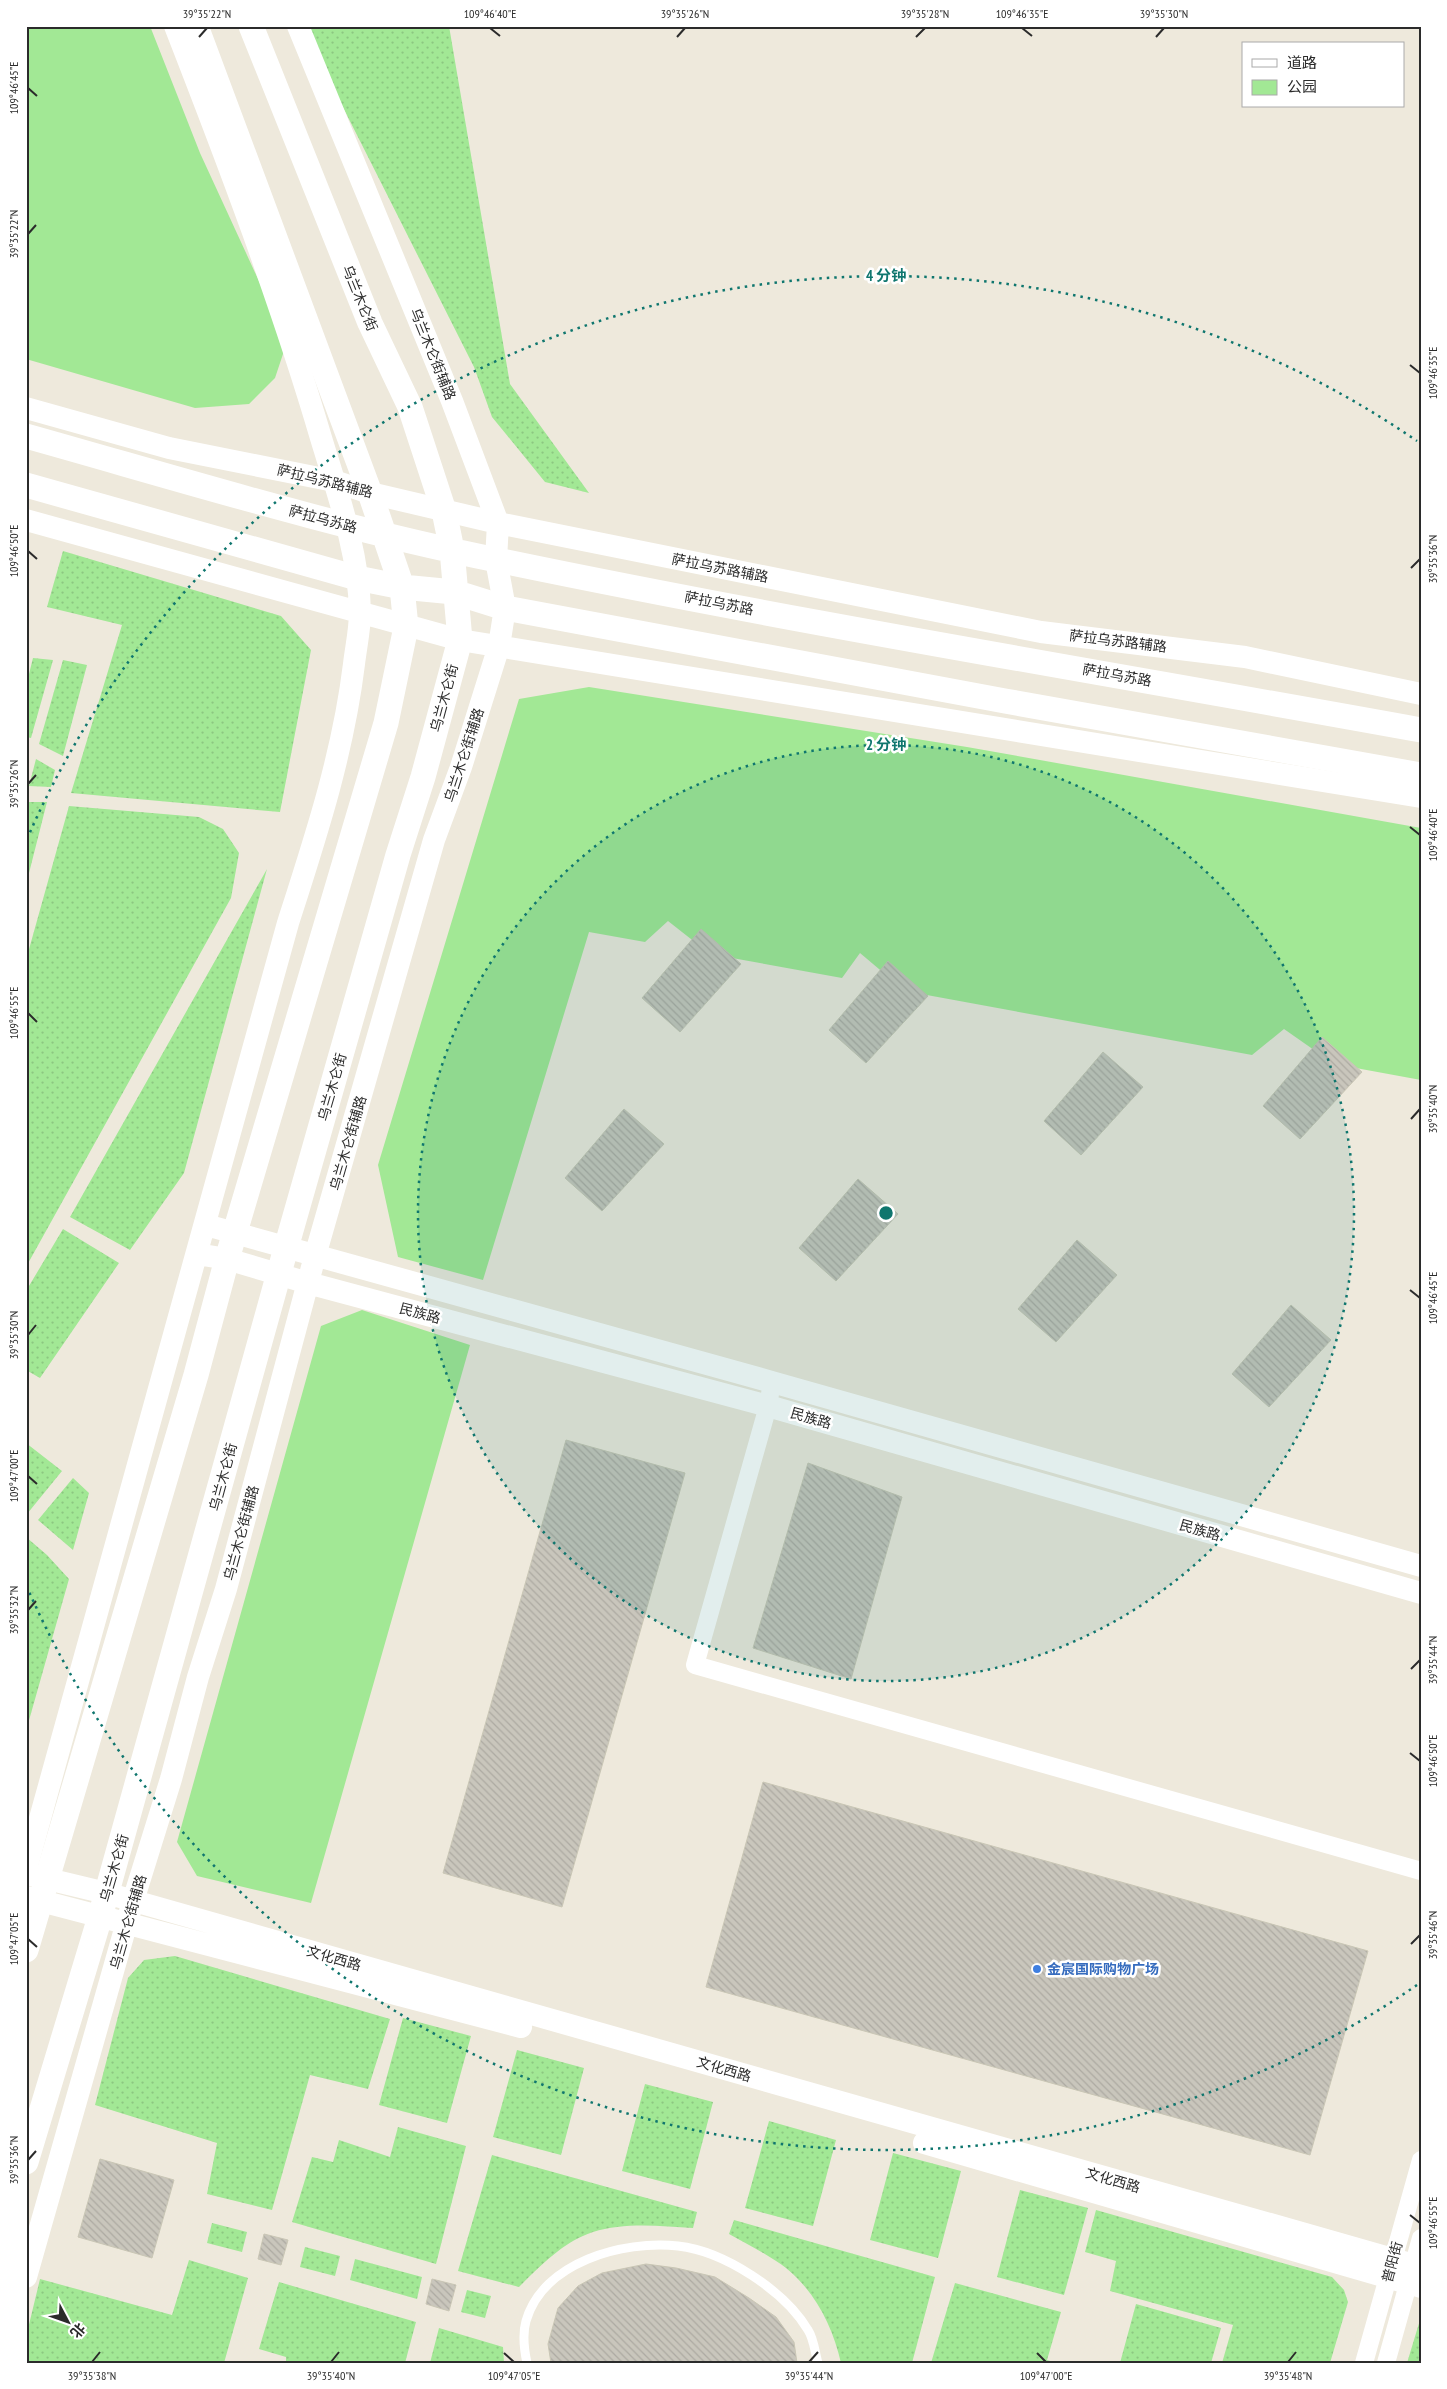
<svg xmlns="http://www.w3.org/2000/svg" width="1447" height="2389" viewBox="0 0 1447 2389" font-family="'PT Sans Narrow','Noto Sans SC',sans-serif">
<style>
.grass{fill:url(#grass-dots)}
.park{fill:#a2e895}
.building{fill:url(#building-back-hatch);stroke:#c9c6b5}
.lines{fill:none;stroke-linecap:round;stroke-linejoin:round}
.service{stroke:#fff;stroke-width:9}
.minor{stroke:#fff;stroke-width:18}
.tertiary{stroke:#fff;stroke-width:22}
.secondary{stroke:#fff;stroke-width:25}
.ticks{fill:none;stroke:#2b2b2b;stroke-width:2}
.ring{fill:none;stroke:#0f766e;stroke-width:2.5;stroke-dasharray:2.5 5}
.shop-dot{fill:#3f7fe0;stroke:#fff;stroke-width:2}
.labels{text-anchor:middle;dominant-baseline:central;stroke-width:5;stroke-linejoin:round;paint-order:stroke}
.street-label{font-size:14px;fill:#2b2b2b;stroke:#fff}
.shop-label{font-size:14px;font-weight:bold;fill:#366cbe;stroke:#fff;text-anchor:start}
.centre{fill:#0f766e;stroke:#fff;stroke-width:2.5}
.ring-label{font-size:15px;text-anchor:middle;font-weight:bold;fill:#0f766e;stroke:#fff;stroke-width:5;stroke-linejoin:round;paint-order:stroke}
.neatline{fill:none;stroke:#2b2b2b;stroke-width:2}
.ticks-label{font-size:12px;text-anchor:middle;fill:#2b2b2b}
</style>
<defs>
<pattern id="grass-dots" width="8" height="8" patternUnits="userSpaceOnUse" patternTransform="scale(1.25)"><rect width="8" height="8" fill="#a2e895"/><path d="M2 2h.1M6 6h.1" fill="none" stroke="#8cc781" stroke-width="1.8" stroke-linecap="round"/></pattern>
<pattern id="building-back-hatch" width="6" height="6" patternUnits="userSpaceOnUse" patternTransform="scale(1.25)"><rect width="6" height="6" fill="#c9c6bc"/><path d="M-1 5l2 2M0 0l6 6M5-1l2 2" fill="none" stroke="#adaaa2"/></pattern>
</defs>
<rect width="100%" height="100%" fill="#eee9dc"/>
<path class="grass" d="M302,26H449L510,384L589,493L545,482L492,417L474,367Z
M63,551L281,616L311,650L280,812L71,793L122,625L47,607Z
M33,658L53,660L31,738L26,737V686Z
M63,660L87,665L63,756L39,744Z
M36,759L55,770L51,787L29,786Z
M26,802H47L28,877L26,876Z
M69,806L199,817L223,829L239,853L231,898L26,1267V960Z
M267,869L184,1173L130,1250L70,1217Z
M63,1229L119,1263L40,1378L26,1370V1291Z
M26,1443L62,1471L27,1514L26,1513Z
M73,1478L89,1493L73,1550L38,1520Z
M26,1537L47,1555L69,1579L26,1731Z
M175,1956L390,2019L368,2089L310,2075L272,2210L207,2194L217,2143L95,2105L128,1978L144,1960Z
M403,2018L471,2036L447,2123L379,2105Z
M517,2050L584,2068L561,2155L493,2137Z
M645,2084L713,2102L690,2189L622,2171Z
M769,2121L836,2140L813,2226L745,2208Z
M398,2127L466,2146L436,2264L292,2222L312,2157L333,2162L339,2140L390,2157Z
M893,2153L961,2171L938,2258L870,2240Z
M492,2155L697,2212L693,2228C661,2226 624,2222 593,2232C564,2241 539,2267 519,2287L458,2271Z
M1020,2190L1088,2208L1064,2295L997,2277Z
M1096,2210L1332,2277L1344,2290L1348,2302L1330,2363H1222L1233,2325L1110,2291L1116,2261L1085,2252Z
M734,2220L935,2277L912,2363H841C834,2332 820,2301 797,2278C780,2260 750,2246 729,2234Z
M212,2223L247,2232L242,2252L207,2243Z
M305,2247L340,2256L335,2276L300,2267Z
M355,2259L422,2277L417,2299L350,2280Z
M189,2260L248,2278L224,2363H26V2337L40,2279L172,2315Z
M279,2282L416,2322L405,2363H286V2357L259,2349Z
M955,2283L1061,2312L1047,2360L1057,2363H931Z
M467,2290L491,2296L485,2318L461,2312Z
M1136,2304L1221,2328L1211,2363H1120Z
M1421,2319V2363H1407L1420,2320Z
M439,2328L503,2347L504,2363H430Z"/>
<path class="park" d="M26,26H150L200,153L287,342L275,378L249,404L195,408L26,359Z
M589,687L967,747L1421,828V1080L1334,1064L1284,1029L1252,1055L905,991L860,953L842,978L710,954L668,921L645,942L589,932L483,1280L398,1257L378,1165L519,699Z
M362,1310L470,1345L311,1903L197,1876L177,1842L321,1326Z"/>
<path class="building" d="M701,929L741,964L680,1032L642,998Z
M888,961L928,996L866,1063L829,1030Z
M1322,1037L1362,1072L1300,1139L1263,1106Z
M1103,1052L1143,1087L1081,1155L1044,1121Z
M624,1109L664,1144L602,1211L565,1178Z
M858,1179L898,1214L836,1281L799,1248Z
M1077,1240L1117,1275L1056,1342L1018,1309Z
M1291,1305L1331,1340L1269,1407L1232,1374Z
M566,1440L685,1473L562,1907L443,1873Z
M808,1463L902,1497L851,1679L753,1648Z
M763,1782L1368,1951L1310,2155L706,1987Z
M100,2159L174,2180L152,2258L78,2237Z
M264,2234L288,2240L281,2265L258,2259Z
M646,2264L676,2268L715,2277L749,2298L776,2317L794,2342L797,2363H551L548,2344L558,2308L578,2286L602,2273Z
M432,2279L456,2285L449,2311L426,2304Z"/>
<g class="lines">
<path class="service" d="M527,2363C524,2349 522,2335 526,2321C543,2262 623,2240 678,2246C724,2251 785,2291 808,2330C814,2339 815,2353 818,2363"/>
<path class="minor" d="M772,1382L768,1406L695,1665L1421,1871
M1364,2363L1421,2160
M1386,2363L1421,2238"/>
<path class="tertiary" d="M26,408L169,448L334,481L370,493L498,523L1041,632L1245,657L1421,694
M26,520L460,640L1421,797
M206,1225L772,1382L1421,1566
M197,1254L227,1259L308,1283L768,1406L1421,1593
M26,1869L288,923C316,836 343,754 354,664C356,647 360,629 360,612C359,554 338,494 321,438C280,299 228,162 175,26
M31,1875L106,1893L1421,2267
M26,1897L521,2027
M924,2143L1421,2287
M26,2277L133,1901L171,1779L198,1677L226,1589L315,1256L434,840L461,767L499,646L505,608L496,560L498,523L452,401L298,26"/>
<path class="secondary" d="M26,436C183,480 338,528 497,560C804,624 1113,674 1421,730
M26,485L357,578L402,587L454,592L505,608L1005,701L1421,775
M26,1950L196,1375L227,1259L386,723L406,627L402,587L370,493L196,26
M26,2162L100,1917L286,1248L398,855L423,777L460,640L452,550L444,511L410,407L370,323L251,26"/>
</g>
<path class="ticks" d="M490,28L500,36M1022,28L1032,36M199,37L207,28M677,37L685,28M916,37L925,28M1156,37L1164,28M28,88L37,96M28,234L36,225M1410,365L1420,373M28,551L37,559M1411,568L1420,559M28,784L36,775M1410,827L1420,835M28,1013L37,1022M1411,1119L1420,1109M1410,1290L1420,1298M28,1335L36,1325M28,1476L37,1484M28,1610L36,1601M1411,1669L1420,1660M1410,1753L1420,1761M28,1939L37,1947M1411,1944L1420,1935M28,2160L36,2151M1410,2215L1420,2223M504,2353L514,2362M1037,2353L1046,2362M92,2362L100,2352M331,2362L339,2352M809,2362L818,2352M1288,2362L1296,2352"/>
<circle cx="886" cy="1213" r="468" fill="#0f766e" fill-opacity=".12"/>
<g class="ring">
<circle cx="886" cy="1213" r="468"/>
<path d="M1417 1985A937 937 0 0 1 27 1587M27 839A937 937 0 0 1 1417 441"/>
</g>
<circle class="shop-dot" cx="1037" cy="1969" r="5"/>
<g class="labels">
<g class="street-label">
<text transform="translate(360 298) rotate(68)">乌兰木仑街</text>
<text transform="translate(433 354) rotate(68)">乌兰木仑街辅路</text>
<text transform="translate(325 481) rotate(14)">萨拉乌苏路辅路</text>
<text transform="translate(323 519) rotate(15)">萨拉乌苏路</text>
<text transform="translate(720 568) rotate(11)">萨拉乌苏路辅路</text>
<text transform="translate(719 603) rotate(11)">萨拉乌苏路</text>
<text transform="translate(1118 641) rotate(7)">萨拉乌苏路辅路</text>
<text transform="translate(1117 675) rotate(10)">萨拉乌苏路</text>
<text transform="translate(444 698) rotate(-75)">乌兰木仑街</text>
<text transform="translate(464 755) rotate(-72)">乌兰木仑街辅路</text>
<text transform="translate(332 1087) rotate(-74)">乌兰木仑街</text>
<text transform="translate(348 1143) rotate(-74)">乌兰木仑街辅路</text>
<text transform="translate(420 1313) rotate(15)">民族路</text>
<text transform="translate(811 1418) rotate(16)">民族路</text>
<text transform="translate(223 1477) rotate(-75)">乌兰木仑街</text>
<text transform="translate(1200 1530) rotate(16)">民族路</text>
<text transform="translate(241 1533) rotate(-75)">乌兰木仑街辅路</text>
<text transform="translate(114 1868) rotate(-74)">乌兰木仑街</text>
<text transform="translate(128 1922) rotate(-74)">乌兰木仑街辅路</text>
<text transform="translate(334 1958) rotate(16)">文化西路</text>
<text transform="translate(724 2069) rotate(16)">文化西路</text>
<text transform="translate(1113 2180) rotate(16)">文化西路</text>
<text transform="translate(1392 2262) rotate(-75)">普阳街</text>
</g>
<g class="shop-label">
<text x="1047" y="1969">金宸国际购物广场</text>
</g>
</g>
<circle cx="886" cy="1213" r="8" class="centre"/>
<g class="ring-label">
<text x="886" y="281">4 分钟</text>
<text x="886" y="750">2 分钟</text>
</g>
<rect width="1447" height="2389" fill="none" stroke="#ffffff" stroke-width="55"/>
<rect x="1242" y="42" width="162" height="65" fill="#ffffff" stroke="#aaaaaa"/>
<rect x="1252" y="59" width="25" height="8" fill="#ffffff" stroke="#aaaaaa"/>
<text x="1287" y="68" font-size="15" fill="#2b2b2b">道路</text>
<rect x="1252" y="80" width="25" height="15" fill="#a2e895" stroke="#aaaaaa"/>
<text x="1287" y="92" font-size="15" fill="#2b2b2b">公园</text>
<g transform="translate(68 2322) rotate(131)" stroke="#ffffff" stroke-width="4" paint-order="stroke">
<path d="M0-4L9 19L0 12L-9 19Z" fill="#2b2b2b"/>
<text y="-8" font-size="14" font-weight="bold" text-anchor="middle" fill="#2b2b2b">北</text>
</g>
<rect x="28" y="28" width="1392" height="2334" class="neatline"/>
<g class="ticks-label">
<text x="207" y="18">39°35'22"N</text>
<text x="490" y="18">109°46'40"E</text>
<text x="685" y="18">39°35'26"N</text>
<text x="925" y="18">39°35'28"N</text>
<text x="1022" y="18">109°46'35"E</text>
<text x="1164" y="18">39°35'30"N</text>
<text transform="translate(14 88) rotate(-90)" y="4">109°46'45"E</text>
<text transform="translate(14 234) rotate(-90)" y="4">39°35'22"N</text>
<text transform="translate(1433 373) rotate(-90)" y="4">109°46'35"E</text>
<text transform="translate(14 551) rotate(-90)" y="4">109°46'50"E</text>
<text transform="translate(1433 559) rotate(-90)" y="4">39°35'36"N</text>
<text transform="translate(14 784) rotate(-90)" y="4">39°35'26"N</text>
<text transform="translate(1433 835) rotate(-90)" y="4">109°46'40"E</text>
<text transform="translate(14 1013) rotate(-90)" y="4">109°46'55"E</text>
<text transform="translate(1433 1109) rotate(-90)" y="4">39°35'40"N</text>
<text transform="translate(1433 1298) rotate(-90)" y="4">109°46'45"E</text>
<text transform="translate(14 1335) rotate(-90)" y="4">39°35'30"N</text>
<text transform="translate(14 1476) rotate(-90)" y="4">109°47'00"E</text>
<text transform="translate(14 1610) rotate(-90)" y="4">39°35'32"N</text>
<text transform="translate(1433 1660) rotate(-90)" y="4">39°35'44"N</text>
<text transform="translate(1433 1761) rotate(-90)" y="4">109°46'50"E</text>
<text transform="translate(1433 1935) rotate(-90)" y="4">39°35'46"N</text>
<text transform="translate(14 1939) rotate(-90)" y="4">109°47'05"E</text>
<text transform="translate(14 2160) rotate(-90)" y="4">39°35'36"N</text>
<text transform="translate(1433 2223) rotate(-90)" y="4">109°46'55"E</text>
<text x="92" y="2380">39°35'38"N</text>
<text x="331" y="2380">39°35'40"N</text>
<text x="514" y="2380">109°47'05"E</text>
<text x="809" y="2380">39°35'44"N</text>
<text x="1046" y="2380">109°47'00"E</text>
<text x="1288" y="2380">39°35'48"N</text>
</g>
</svg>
